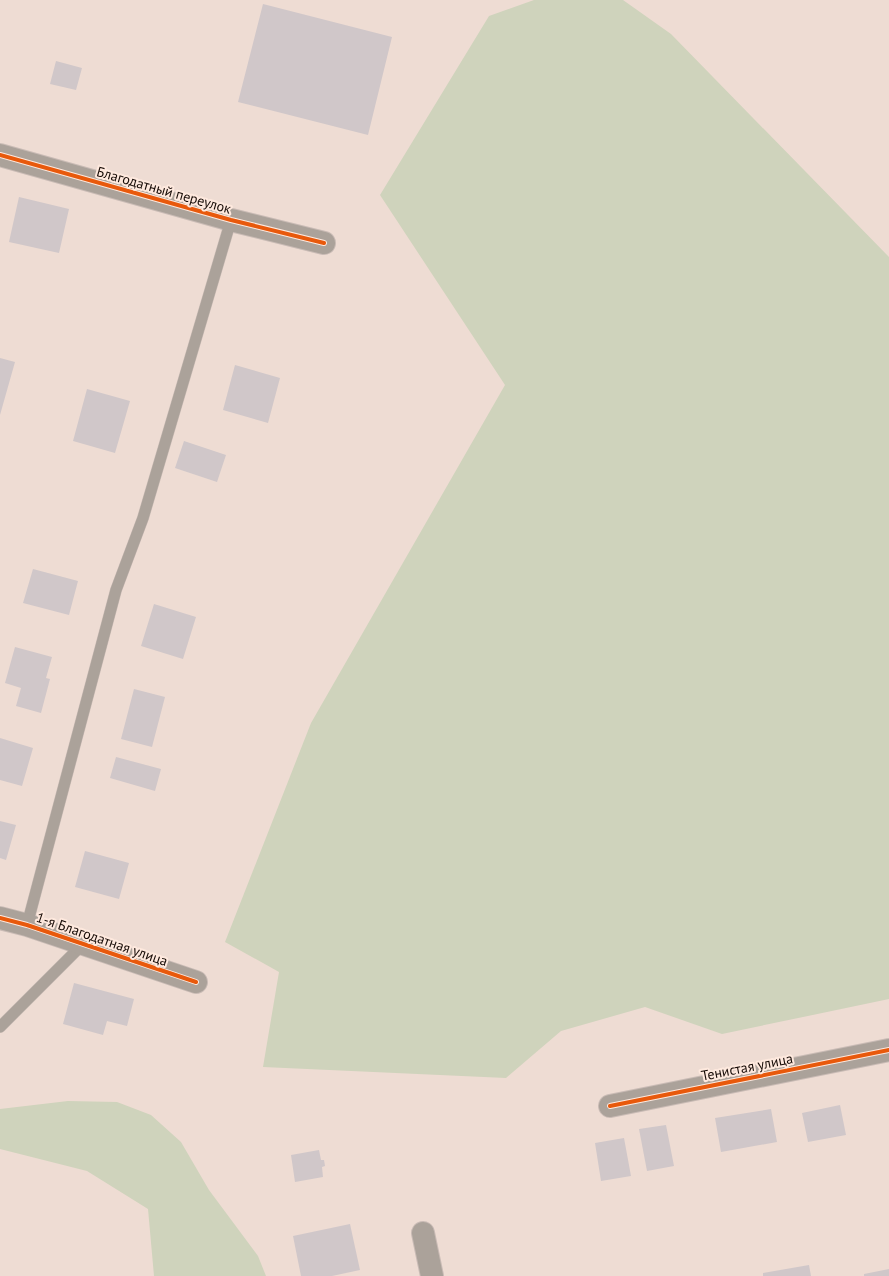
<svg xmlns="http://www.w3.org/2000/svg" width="889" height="1276" viewBox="0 0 889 1276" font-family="'PT Sans',sans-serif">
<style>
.green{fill:#cfd3bc}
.building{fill:#d0c7c9}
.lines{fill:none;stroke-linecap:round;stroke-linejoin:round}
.lane-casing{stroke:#c9bbb5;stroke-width:12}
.street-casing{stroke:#c9bbb5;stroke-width:24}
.lane{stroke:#aba29a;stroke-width:11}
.street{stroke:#aba29a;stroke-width:22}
.cycleway-casing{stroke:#fee9de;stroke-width:6}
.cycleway{stroke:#e8590c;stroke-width:4}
.labels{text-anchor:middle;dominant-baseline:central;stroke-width:4;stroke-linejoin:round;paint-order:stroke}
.street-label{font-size:14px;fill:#150a05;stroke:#fee9de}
</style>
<rect width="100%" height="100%" fill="#eedcd3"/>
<path class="green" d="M534,0H623L671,34L889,257V999L722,1034L645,1007L561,1031L506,1078L263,1067L279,972L225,942L311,723L505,385L380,195L489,16Z
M68,1101L117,1102L151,1115L181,1142L209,1190L258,1256L266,1276H154L148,1209L87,1171L0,1149V1109Z"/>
<path class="building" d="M263,4L392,37L368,135L238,102Z
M56,61L82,68L76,90L50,84Z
M19,197L69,209L59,253L9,242Z
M0,358L15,362L0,415Z
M235,365L280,378L268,423L223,410Z
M87,389L130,401L115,453L73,441Z
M184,441L226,455L217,482L175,468Z
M33,569L78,581L69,615L23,603Z
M154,604L196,617L183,659L141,646Z
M15,647L52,657L46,678L50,679L41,713L16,706L21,688L5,683Z
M134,689L165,697L152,747L121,739Z
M0,738L33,748L22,786L0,780Z
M116,757L161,769L155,791L110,778Z
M0,821L16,825L6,860L0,858Z
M85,851L129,863L119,899L75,887Z
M74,983L134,999L127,1026L107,1021L103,1035L63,1024Z
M840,1105L846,1135L808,1142L802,1113Z
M771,1109L777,1142L721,1152L715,1118Z
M666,1125L674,1166L647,1171L639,1129Z
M624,1138L631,1176L601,1181L595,1143Z
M319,1150L321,1160H324L325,1166L322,1167L323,1177L295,1182L291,1155Z
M350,1224L360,1270L332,1276H301L293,1236Z
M809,1265L811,1276H763V1273Z
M889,1269V1276H864V1274Z"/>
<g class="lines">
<defs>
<path id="lane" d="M27,925L116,590L143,518L231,220
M0,1027L83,944"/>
<path id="street" d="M0,155L231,220L324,243
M0,918L27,925L196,982
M610,1106L889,1050
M423,1233L432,1276"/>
</defs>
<use href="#lane" class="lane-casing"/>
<use href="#street" class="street-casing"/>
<use href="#lane" class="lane"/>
<use href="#street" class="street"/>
<defs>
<path id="cycleway" d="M0,155L231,220L324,243
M0,918L27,925L196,982
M610,1106L889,1050"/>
</defs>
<use href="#cycleway" class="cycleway-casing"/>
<use href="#cycleway" class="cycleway"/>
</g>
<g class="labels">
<g class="street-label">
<text transform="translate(164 190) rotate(16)">Благодатный переулок</text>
<text transform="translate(102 939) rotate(19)">1-я Благодатная улица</text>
<text transform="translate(747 1067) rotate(-11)">Тенистая улица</text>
</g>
</g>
</svg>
